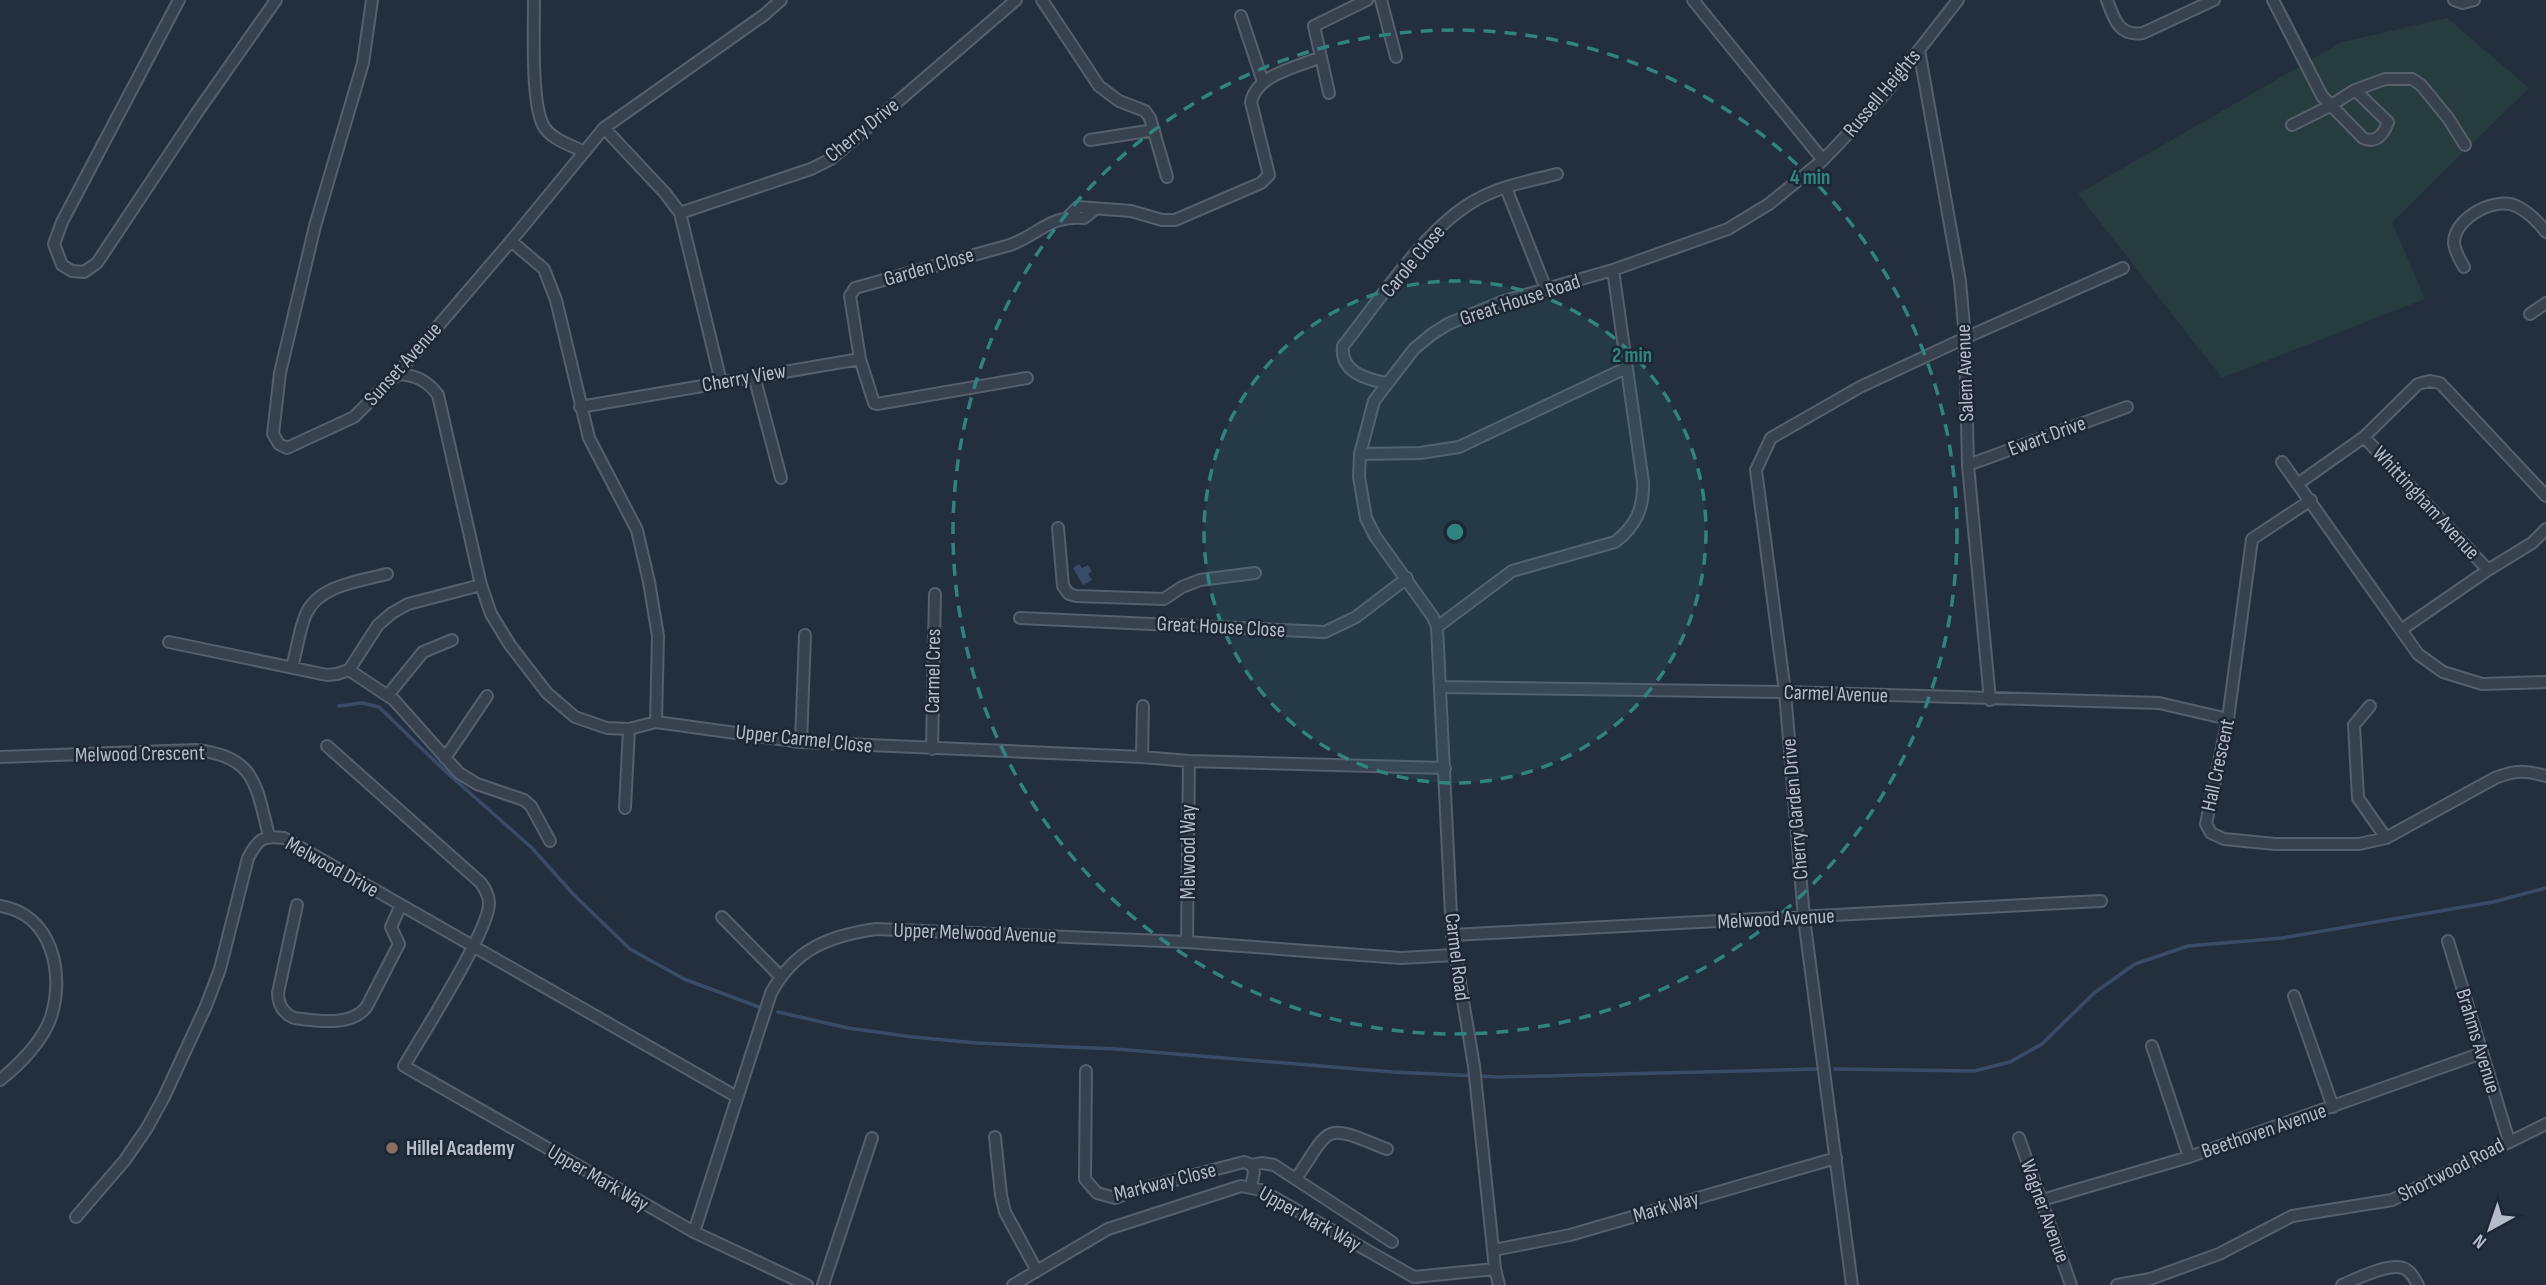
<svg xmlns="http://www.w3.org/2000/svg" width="2546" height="1285" viewBox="0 0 2546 1285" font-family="'Sofia Sans Condensed',sans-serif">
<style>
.green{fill:#263c3f}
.water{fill:#394c67}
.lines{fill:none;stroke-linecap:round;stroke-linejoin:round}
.stream{stroke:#394c67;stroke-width:3.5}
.street-casing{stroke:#565f6c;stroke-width:14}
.street{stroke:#38414e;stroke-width:10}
.ring{fill:none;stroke:#308480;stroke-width:3.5;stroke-dasharray:12 9}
.education-dot{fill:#8d6e63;stroke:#1d2633;stroke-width:2.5}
.labels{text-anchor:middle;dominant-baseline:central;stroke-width:5;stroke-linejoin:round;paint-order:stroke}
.street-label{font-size:21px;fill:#b4bcc9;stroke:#1d2633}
.poi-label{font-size:21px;font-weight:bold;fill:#b4bcc9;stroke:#1d2633;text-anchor:start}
.centre{fill:#308480;stroke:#1d2633;stroke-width:3.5}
.ring-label{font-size:21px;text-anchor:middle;font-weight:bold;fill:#308480;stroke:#1d2633;stroke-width:5;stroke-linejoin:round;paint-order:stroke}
</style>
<rect width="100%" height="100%" fill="#242f3e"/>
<path class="green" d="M2447,18L2529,88L2392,222L2425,299L2222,378L2078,194L2342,42Z"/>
<path class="water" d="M1079,564L1082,568L1088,565L1092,571L1088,574L1092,580L1083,585L1073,568Z"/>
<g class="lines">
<path class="stream" d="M339,706L362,703L379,707L444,770L532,848L574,895L630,949L684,979L759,1007
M778,1012L848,1028L913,1037L977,1043L1116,1049L1393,1072L1499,1077L1820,1069
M1835,1069L1974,1071L2010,1062L2042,1044L2094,993L2135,964L2188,946L2282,938L2493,902L2546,888"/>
<defs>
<path id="street" d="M179,0L62,222L54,244L62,265L72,271L84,272L97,263L196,114L276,0
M372,0L363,63L315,226L280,373L273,434L279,444L287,448L354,417L397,374L511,241L604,128L764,15L781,0
M534,0C534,29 531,101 543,125C550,139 571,145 584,152
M1042,0L1099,86L1119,101L1145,111L1150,118L1167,177
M1381,0L1396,57
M1693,0L1823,160
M2107,0C2114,19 2119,37 2143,33L2214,0
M2273,0L2322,96L2363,138C2376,144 2384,134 2388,122L2355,90
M2454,0L2463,3L2474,0
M1241,16L1263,82
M1919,50L1960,281L1965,338L1968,465L1990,700
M1329,93L1314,26L1367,0
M2292,125L2330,106L2355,90L2385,79H2412L2421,85L2448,118L2465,145
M604,128L665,193L680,213L721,382
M1090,140L1154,130
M1506,188L1546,289
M680,213L811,169L831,159L1016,0
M1069,216L1078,207L1131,211L1162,220H1175L1261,183L1269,175L1251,102C1257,74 1298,67 1321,57
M511,241L544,269L556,300L589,438L637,530L649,582L658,636L656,722
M2464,267C2460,260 2454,250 2454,242C2455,217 2497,195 2518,207C2528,212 2539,223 2546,232
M2530,314L2546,303
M397,374C415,375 427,380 438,395L481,585L491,614L510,645L547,693L575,717L607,728L629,729L656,722L801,742L1142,757L1189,761L1445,768
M754,376L781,478
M1027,378L877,404L874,403L860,359L850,296L855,288L1010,245C1040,234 1049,215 1084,218L1094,210
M1386,383C1366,379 1340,372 1343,346C1380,300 1425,228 1476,200C1500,186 1530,181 1557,174
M580,407L860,359
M2364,437L2488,570
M1360,454L1420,453L1459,447L1626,368
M2282,462L2418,654L2443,672L2482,684L2546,682
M1968,465L2127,407
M2299,483L2364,437L2418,384L2430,381L2440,383L2546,496
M2311,500L2252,539L2228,719L2206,824L2211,833L2224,839L2275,844H2359L2386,838L2495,778C2516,770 2524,770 2546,776
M1058,528L1063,586L1069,594L1076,596L1164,599L1182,587L1200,580L1255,573
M1020,618L1325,632L1356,617L1407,578
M1437,627L1512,571L1615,542C1636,526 1644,508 1643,482L1613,270
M2401,630L2488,570L2532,543L2546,529
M169,642L327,675L337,674L349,670L378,625L392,613L408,604L481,585
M292,667C297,650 299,630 306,614C319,585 360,581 387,574
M349,670L394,700L459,773L477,784L524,800L531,806L550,841
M1441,687L1785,692L2159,703L2228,719
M388,695L423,652L452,640
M2370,706L2354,725L2358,798L2386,838
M801,742L805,635
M327,746L481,883C485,889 489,895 489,903C490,929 421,1037 404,1066L694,1232L807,1285
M932,749L935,594
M0,757L196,750C256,756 256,786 269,836
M1142,757L1143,706
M445,758L487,696
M625,808L629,729
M297,905L278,993C278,1005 283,1013 294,1018C317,1021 353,1027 367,1006L399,944L391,927L401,905
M0,906C52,914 65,973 51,1017C43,1041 19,1065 0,1080
M722,917L780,976
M1452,935L2101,901
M2448,941L2509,1141
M1187,942L1189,761
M2294,996L2333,1107
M2152,1046L2189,1157
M1086,1071L1085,1179L1097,1193L1115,1198L1136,1190L1244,1162L1252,1165L1254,1172L1251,1187
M995,1137L1001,1195L1005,1212L1037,1271
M2019,1138L2071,1285
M1252,1165L1262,1163L1274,1165L1392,1242
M1296,1179C1333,1123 1323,1124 1387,1149
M2042,1200L2189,1157L2482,1053
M76,1217L125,1160L147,1128L164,1097L206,1006L220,969L248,858C258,839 263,835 284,838L737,1097
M694,1232L771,993C795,949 828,936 876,929L1187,942L1401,958L1454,955
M1494,1250L1570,1235L1836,1158
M823,1285L872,1138
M1013,1285L1108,1229L1241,1186L1261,1190L1414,1277L1495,1269
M1499,1285L1495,1269L1474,1066L1452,935L1437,627L1433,617L1375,536L1366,518L1359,477L1360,454L1374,401L1414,349L1432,334L1448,324L1504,301L1613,270L1728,229L1769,204L1823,160L1845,137L1883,96L1958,0
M1852,1285L1804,918L1785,692L1756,470L1771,438L1860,387L1965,338L2123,268
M2117,1285L2150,1279L2219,1254L2292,1216L2392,1200L2546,1124
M2342,1285C2356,1279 2388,1263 2403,1268C2411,1271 2414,1278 2418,1285"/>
</defs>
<use href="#street" class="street-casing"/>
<use href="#street" class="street"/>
</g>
<circle cx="1455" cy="532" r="251" fill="#308480" fill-opacity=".12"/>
<g class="ring">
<circle cx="1455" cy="532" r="251"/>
<circle cx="1455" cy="532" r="502"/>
</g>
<circle class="education-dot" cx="392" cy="1148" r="7"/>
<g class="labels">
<g class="street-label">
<text transform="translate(1882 93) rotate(-50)">Russell Heights</text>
<text transform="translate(862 130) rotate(-39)">Cherry Drive</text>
<text transform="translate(1413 261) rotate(-50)">Carole Close</text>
<text transform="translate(929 267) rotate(-16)">Garden Close</text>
<text transform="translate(1520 300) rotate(-18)">Great House Road</text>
<text transform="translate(403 364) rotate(-48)">Sunset Avenue</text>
<text transform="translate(1965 373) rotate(-92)">Salem Avenue</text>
<text transform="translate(744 378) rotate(-10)">Cherry View</text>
<text transform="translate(2047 436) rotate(-20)">Ewart Drive</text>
<text transform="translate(2426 503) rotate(47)">Whittingham Avenue</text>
<text transform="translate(1221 627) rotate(3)">Great House Close</text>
<text transform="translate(933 671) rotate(-89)">Carmel Cres</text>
<text transform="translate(1836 694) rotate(2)">Carmel Avenue</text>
<text transform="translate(804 739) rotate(6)">Upper Carmel Close</text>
<text transform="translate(140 754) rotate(-1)">Melwood Crescent</text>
<text transform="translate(2218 765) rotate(-78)">Hall Crescent</text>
<text transform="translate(1795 809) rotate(-95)">Cherry Garden Drive</text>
<text transform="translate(1188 852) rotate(-90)">Melwood Way</text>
<text transform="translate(332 867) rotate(29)">Melwood Drive</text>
<text transform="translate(1776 919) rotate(-3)">Melwood Avenue</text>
<text transform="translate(975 933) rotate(2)">Upper Melwood Avenue</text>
<text transform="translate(1457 957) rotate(83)">Carmel Road</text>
<text transform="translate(2478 1041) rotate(73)">Brahms Avenue</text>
<text transform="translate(2264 1131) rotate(-19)">Beethoven Avenue</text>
<text transform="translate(2451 1170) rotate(-27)">Shortwood Road</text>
<text transform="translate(598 1178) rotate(30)">Upper Mark Way</text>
<text transform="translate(1165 1182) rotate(-14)">Markway Close</text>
<text transform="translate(1666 1207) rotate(-16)">Mark Way</text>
<text transform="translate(2045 1211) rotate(70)">Wagner Avenue</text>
<text transform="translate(1310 1219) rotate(29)">Upper Mark Way</text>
</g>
<g class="poi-label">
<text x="406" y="1148">Hillel Academy</text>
</g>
</g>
<circle cx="1455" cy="532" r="10" class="centre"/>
<g class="ring-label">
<text x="1810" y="184">4 min</text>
<text x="1632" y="362">2 min</text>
</g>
<g transform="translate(2490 1229) rotate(220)" stroke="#1d2633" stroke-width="5" paint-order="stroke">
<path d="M0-5L12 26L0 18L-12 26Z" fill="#b4bcc9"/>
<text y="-10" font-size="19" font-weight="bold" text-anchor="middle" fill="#b4bcc9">N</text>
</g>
</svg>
